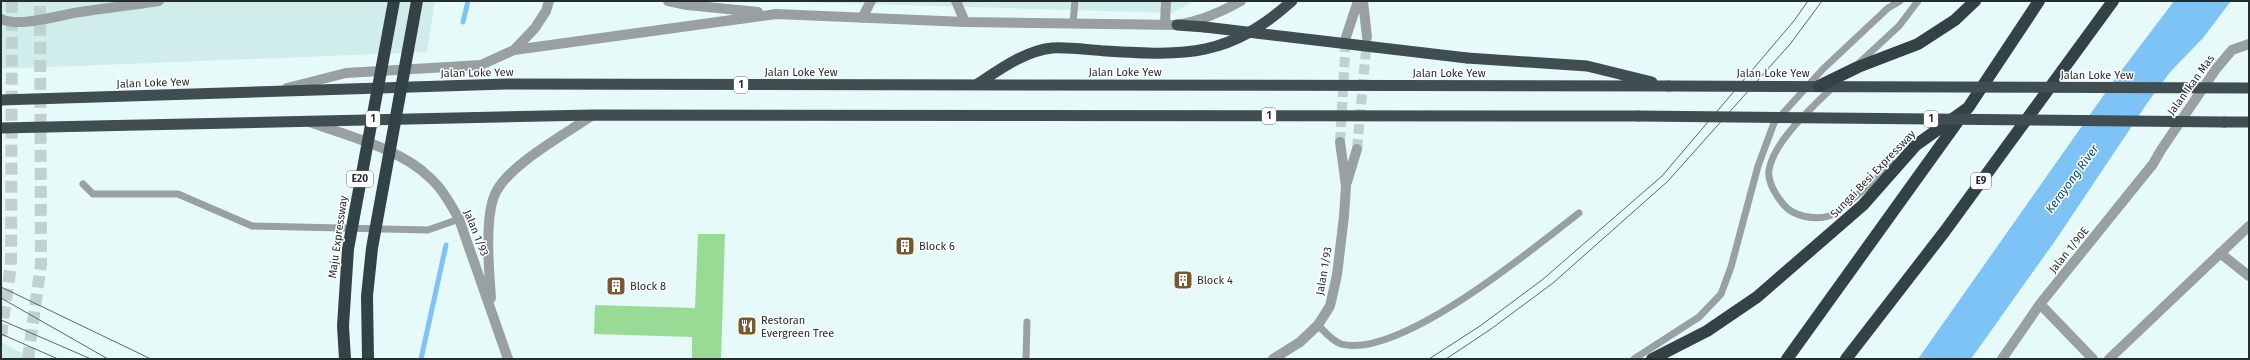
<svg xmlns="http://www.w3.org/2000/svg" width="2250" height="360" viewBox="0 0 2250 360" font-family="'Fira Sans',sans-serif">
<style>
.built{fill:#d0edec}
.green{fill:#97db95}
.water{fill:#7ec3f5}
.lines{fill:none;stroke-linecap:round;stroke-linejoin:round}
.stream{stroke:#7ec3f5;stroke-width:5}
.tertiary-tunnel{stroke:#bfd2d0;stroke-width:10;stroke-dasharray:10 5;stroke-linecap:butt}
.motorway-tunnel{stroke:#bfd2d0;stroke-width:12;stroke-dasharray:12 6;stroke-linecap:butt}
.service{stroke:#98a0a2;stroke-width:7}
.minor{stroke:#98a0a2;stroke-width:10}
.tertiary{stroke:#98a0a2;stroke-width:10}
.trunk{stroke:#404e52;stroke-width:11}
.motorway{stroke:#334247;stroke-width:12}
.tram{stroke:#5b6766;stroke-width:1}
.trunk-bridge{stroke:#404e52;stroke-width:11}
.motorway-bridge{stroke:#334247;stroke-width:12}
.labels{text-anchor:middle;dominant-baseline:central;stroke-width:3;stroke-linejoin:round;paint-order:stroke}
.shield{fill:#fff;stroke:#666b6b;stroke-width:1}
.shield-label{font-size:10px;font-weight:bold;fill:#242c2c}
.street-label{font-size:11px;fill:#242c2c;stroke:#fff}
.poi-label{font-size:11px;fill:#242c2c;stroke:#fff;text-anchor:start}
.water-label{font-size:12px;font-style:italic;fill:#004971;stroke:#fff}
</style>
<rect width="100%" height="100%" fill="#e6fbf9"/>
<path class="built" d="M1,1H435L427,52L1,69Z
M766,1H1191V3L1172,13Z
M1,342L34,359H1Z"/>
<path class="green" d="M698,234H725L721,359H692V337L594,334L595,305L695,308Z"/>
<path class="water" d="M2174,1H2231L2203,38L2171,71L2148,102L2057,238L1971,359H1918L2115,79Z"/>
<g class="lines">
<path class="stream" d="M463,22L468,1
M421,359L446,245"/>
<path class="tertiary-tunnel" d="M1340,142L1346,37
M1357,149L1367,39"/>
<path class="motorway-tunnel" d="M1,336L11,265L12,1
M28,359L41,264L40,1"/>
<path class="service" d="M1073,23L1075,1
M1859,63L1899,26L1918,1
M1835,85C1814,106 1774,140 1769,170C1767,182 1777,197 1784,205C1794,217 1815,220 1829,216C1839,213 1882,173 1893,164
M83,184L93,194H178L252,226L428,230L459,219
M1318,325C1324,331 1332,341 1341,344C1399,360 1534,248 1579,213
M1026,359L1027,322
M1634,359L1699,317L1721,294L1731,267L1758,166L1774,123L1823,69L1888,8L1900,1"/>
<path class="minor" d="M668,1L687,5L758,12
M956,1L965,22
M862,18L871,1
M1,19C20,28 59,15 80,12C106,8 133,5 159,1
M1165,24L1166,1
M514,50L776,14L965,22L1177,25C1201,21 1220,13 1241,1
M287,88L346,73L481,65L514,50L535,28L546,11L549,1
M2220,253L2249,276
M2040,304L2093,359
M2002,359L2040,304L2153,164L2161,150L2216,69L2232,50L2249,44
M2109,359L2249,226"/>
<path class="tertiary" d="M1363,1L1367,37
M1346,37L1358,1
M310,122C347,136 401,149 429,177C442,188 451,205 459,219L508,359
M1347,182L1357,149
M491,298C489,271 484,215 496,192C510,164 567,133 593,115
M1273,359L1300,342L1318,325L1330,306L1337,275L1344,216L1346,186L1340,142"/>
<path class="trunk" d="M1177,25L1205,27
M1467,58L1587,66L1652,82
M976,85C999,70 1024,51 1052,48C1069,47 1089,50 1106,51C1187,56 1229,57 1292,1
M1,100L506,84L1669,86
M2224,122H2249
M1,128L593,115L1638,116"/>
<path class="motorway" d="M1652,359L1707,331L1757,297L1863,205L1916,145L1968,108L2039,1
M1787,359L1961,117
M1846,359L1945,231L2113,1"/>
<path class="tram" d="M1,287L151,359
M1,298L108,359
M1,320L91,359
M1,334L58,359
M1429,359L1480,326L1542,280L1662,176L1793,22L1808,1
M1446,359L1491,329L1553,283L1668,181L1791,43L1822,1"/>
<path class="trunk-bridge" d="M1205,27L1467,58
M1669,86L2247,88
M1638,116L2224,122"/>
<path class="motorway-bridge" d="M1819,86L1858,67L1918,44L1955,20L1975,1
M345,359L343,326L348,249L394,1
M368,359L367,296L372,248L417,1"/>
</g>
<defs>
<symbol id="building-square" viewBox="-11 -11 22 22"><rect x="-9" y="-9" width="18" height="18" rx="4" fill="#7a582f" stroke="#fff"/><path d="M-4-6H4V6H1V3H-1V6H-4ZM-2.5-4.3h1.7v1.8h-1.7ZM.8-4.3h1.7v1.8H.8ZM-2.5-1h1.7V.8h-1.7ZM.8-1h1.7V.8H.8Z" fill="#fff"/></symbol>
<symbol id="restaurant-square" viewBox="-11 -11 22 22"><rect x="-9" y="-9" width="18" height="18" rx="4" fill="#7a582f" stroke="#fff"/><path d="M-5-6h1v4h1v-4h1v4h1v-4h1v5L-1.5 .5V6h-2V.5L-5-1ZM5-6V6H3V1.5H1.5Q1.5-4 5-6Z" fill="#fff"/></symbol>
</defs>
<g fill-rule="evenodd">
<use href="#building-square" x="894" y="235" width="22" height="22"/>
<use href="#building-square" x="1172" y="269" width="22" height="22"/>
<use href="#building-square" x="605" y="275" width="22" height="22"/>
<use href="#restaurant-square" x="736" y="315" width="22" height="22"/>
</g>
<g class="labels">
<g class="shield">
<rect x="734" y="77" width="14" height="16" rx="3"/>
<rect x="1262" y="108" width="14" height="16" rx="3"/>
<rect x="366" y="111" width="14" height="16" rx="3"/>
<rect x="1924" y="111" width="14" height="16" rx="3"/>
<rect x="347" y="171" width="26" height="16" rx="3"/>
<rect x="1971" y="173" width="20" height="16" rx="3"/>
</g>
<g class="shield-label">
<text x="741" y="85">1</text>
<text x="1269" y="116">1</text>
<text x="373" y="119">1</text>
<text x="1931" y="119">1</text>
<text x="360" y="179">E20</text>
<text x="1981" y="181">E9</text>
</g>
<g class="street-label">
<text x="801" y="72">Jalan Loke Yew</text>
<text x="1125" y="72">Jalan Loke Yew</text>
<text transform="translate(477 73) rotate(-1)">Jalan Loke Yew</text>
<text x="1449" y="73">Jalan Loke Yew</text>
<text x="1773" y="73">Jalan Loke Yew</text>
<text x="2097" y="75">Jalan Loke Yew</text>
<text transform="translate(153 83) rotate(-2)">Jalan Loke Yew</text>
<text transform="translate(2191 85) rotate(-54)">Jalan Ikan Mas</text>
<text transform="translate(1873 174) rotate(-46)">Sungai Besi Expressway</text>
<text transform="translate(476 233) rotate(68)">Jalan 1/93</text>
<text transform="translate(338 237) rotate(-82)">Maju Expressway</text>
<text transform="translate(2069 250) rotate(-51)">Jalan 1/90E</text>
<text transform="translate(1324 271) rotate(-80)">Jalan 1/93</text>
</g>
<g class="poi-label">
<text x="919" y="246">Block 6</text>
<text x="1197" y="280">Block 4</text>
<text x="630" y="286">Block 8</text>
<text x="761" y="320">Restoran<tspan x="761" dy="13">Evergreen Tree</tspan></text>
</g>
<g class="water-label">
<text transform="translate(2072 179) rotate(-54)">Kerayong River</text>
</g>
</g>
<rect width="2250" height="360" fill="none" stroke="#242c2c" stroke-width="4"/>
</svg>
